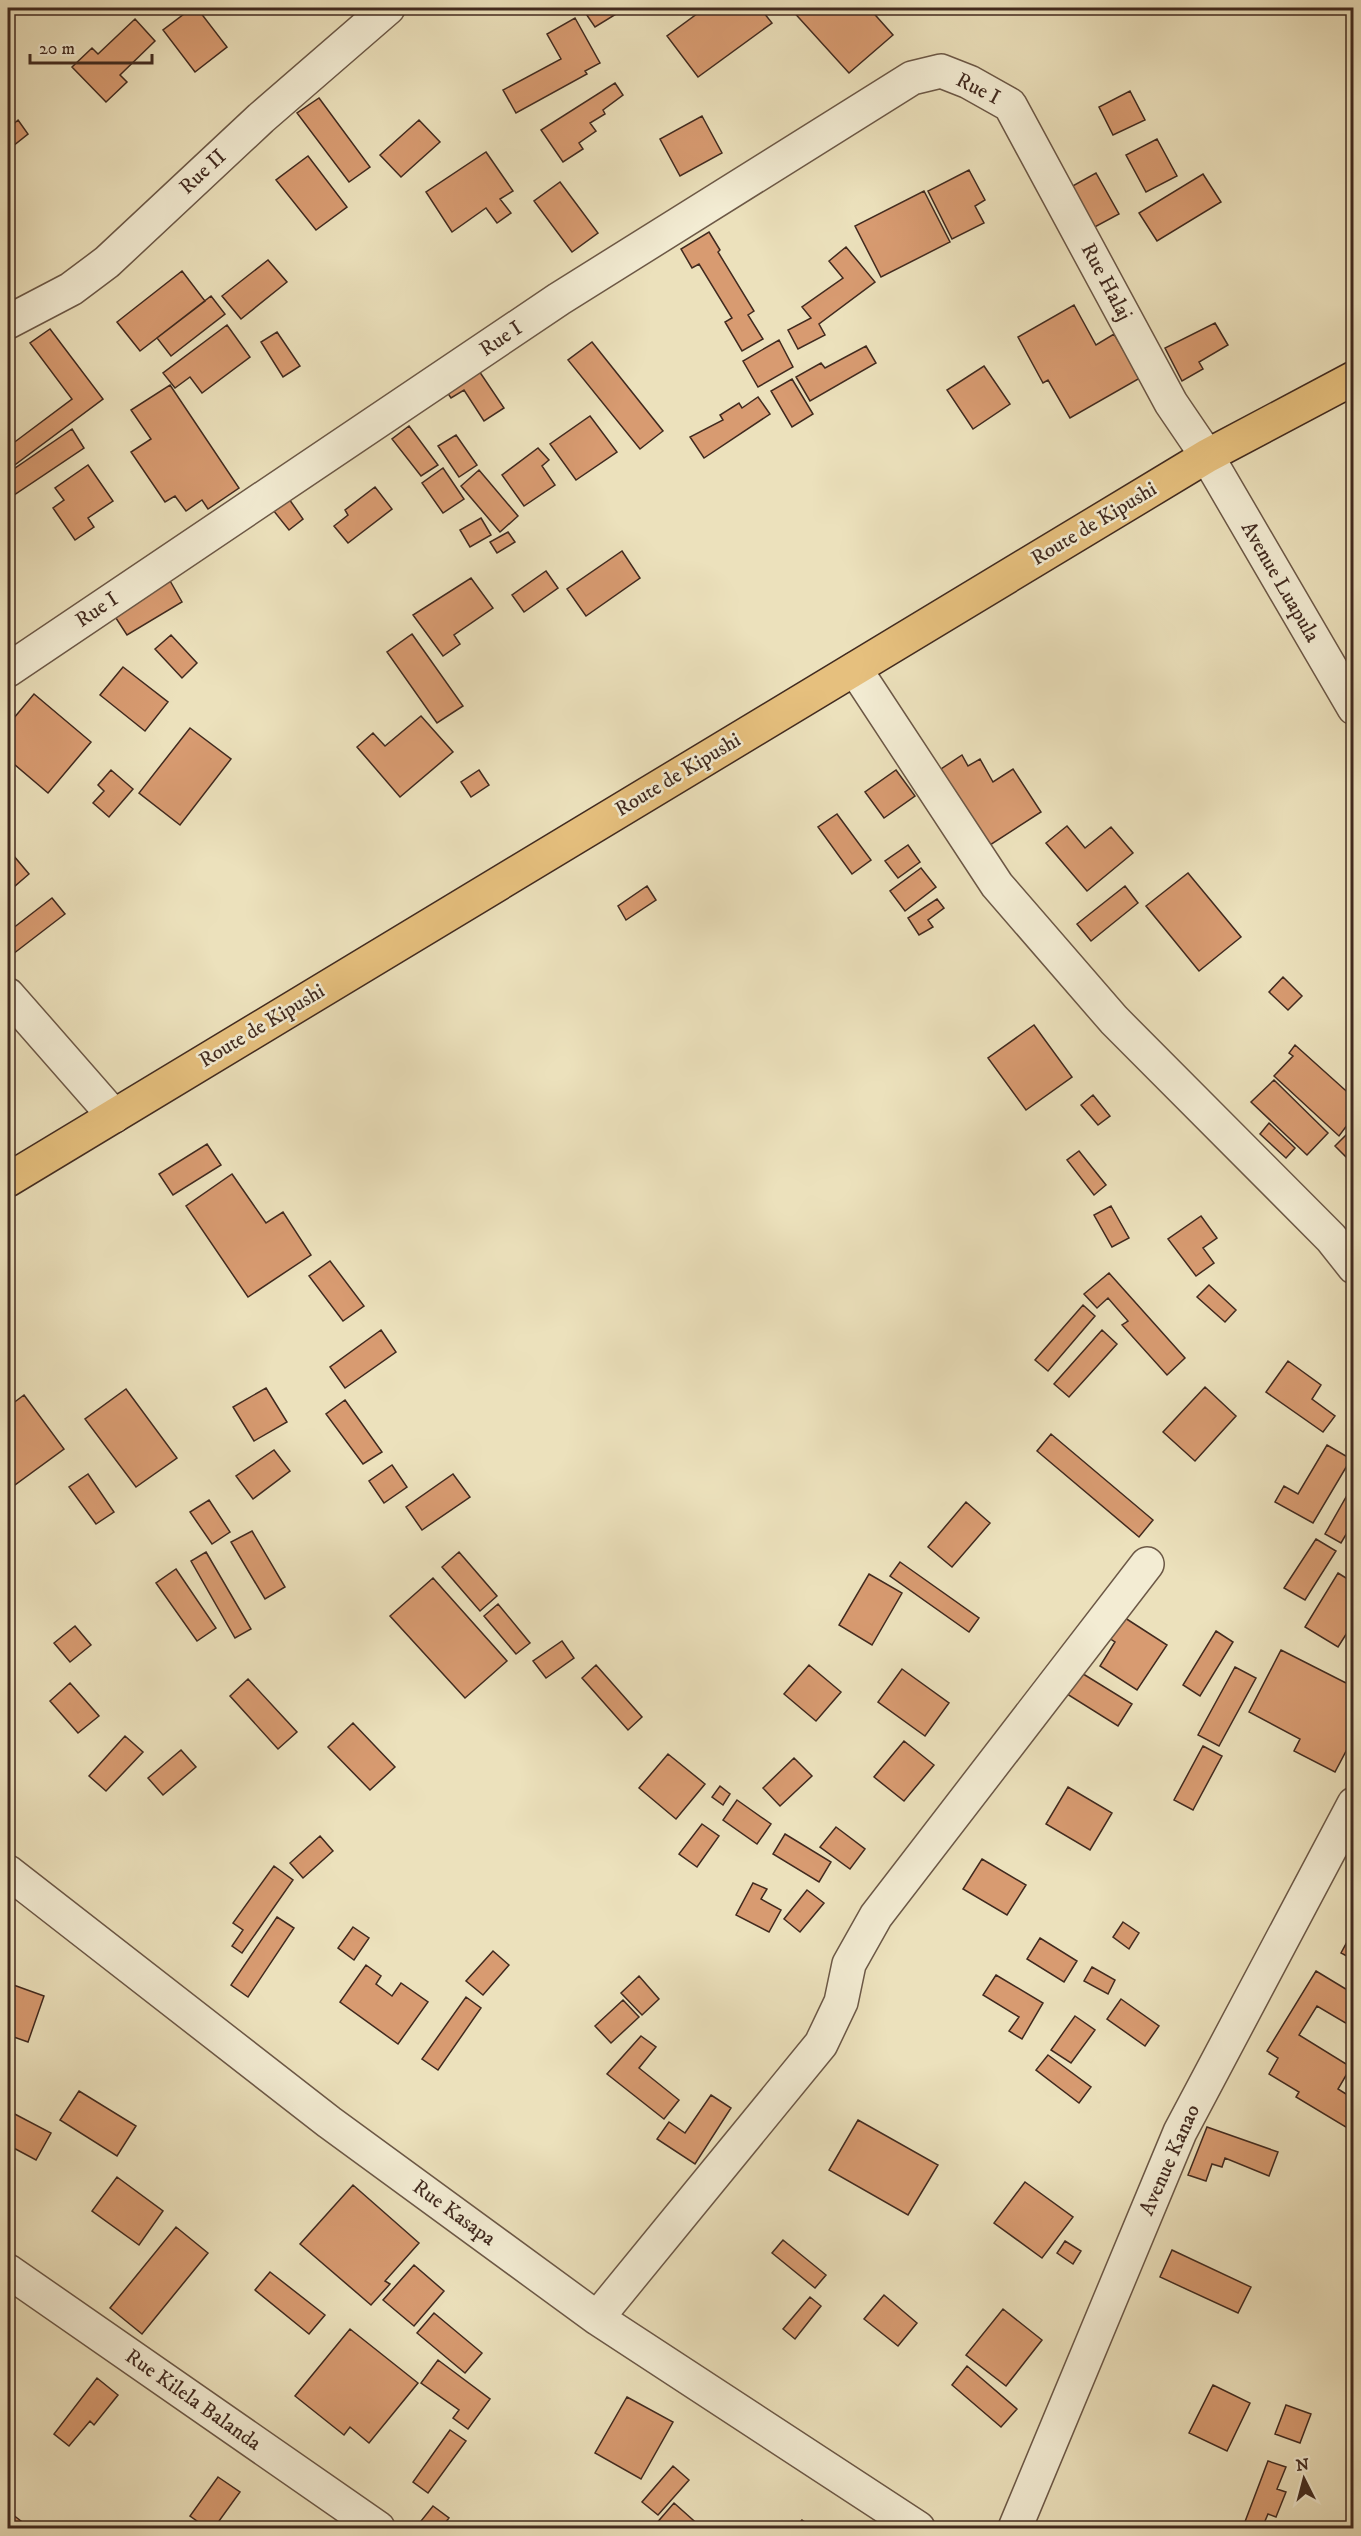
<svg xmlns="http://www.w3.org/2000/svg" width="1361" height="2536" viewBox="0 0 1361 2536" font-family="'IM FELL DW Pica',serif">
<style>
.building{fill:#d89b71;stroke:#412a1f;stroke-width:1.5}
.lines{fill:none;stroke-linecap:round;stroke-linejoin:round}
.minor-casing{stroke:#6c5846;stroke-width:36}
.major-casing{stroke:#412a1f;stroke-width:36}
.minor{stroke:#f3ecd3;stroke-width:33}
.major{stroke:#e6c07e;stroke-width:33}
.labels{text-anchor:middle;dominant-baseline:central;stroke-width:5;stroke-linejoin:round;paint-order:stroke}
.street-label{font-size:21px;fill:#412a1f;stroke:#f3ecd3}
</style>
<rect width="100%" height="100%" fill="#ece1bc"/>
<filter id="stains"><feTurbulence type="fractalNoise" baseFrequency=".00333" numOctaves="4"/><feColorMatrix values="0 0 0 0 .2 0 0 0 0 .09 0 0 0 0 .02 0 0 0 .5 -.17"/></filter>
<radialGradient id="worn" r=".72"><stop offset=".6" stop-color="#630" stop-opacity="0"/><stop offset="1" stop-color="#630" stop-opacity=".3"/></radialGradient>
<path class="building" d="M192,8H197L227,47L195,72L163,30Z
M582,8H626L595,27Z
M705,8H760L772,23L698,77L667,36Z
M790,8H869L893,35L849,73Z
M575,18L600,63L585,71L587,74L516,113L503,90L561,59L547,34Z
M135,19L155,41L120,75L127,82L106,102L72,67L92,48L98,54Z
M615,83L623,95L603,110L605,114L590,123L596,131L579,143L583,149L563,162L541,130Z
M1130,91L1145,120L1113,135L1099,107Z
M319,98L370,167L349,182L297,113Z
M702,116L722,153L680,176L660,139Z
M18,120L28,134L8,150V129Z
M419,120L440,142L401,177L380,155Z
M1157,139L1177,176L1146,192L1126,155Z
M486,152L513,191L500,199L511,213L497,223L486,208L452,232L426,192Z
M308,156L347,207L316,230L276,180Z
M969,170L985,200L975,206L984,223L952,239L928,191Z
M1096,173L1119,214L1091,229L1069,188Z
M1203,174L1221,202L1157,241L1139,213Z
M560,182L598,233L572,252L534,201Z
M924,191L950,242L881,277L855,226Z
M709,232L720,250L718,252L754,311L748,315L763,339L742,351L725,322L732,318L699,264L692,268L681,249Z
M846,247L875,282L819,324L825,335L798,349L788,330L811,318L802,307L843,278L829,261Z
M268,260L287,282L241,319L222,296Z
M182,271L205,301L140,351L117,322Z
M211,296L225,314L171,356L157,338Z
M1074,305L1096,345L1114,334L1140,378L1070,418L1048,380L1043,383L1018,337Z
M1215,323L1228,345L1199,362L1203,369L1182,381L1165,348Z
M227,325L250,357L202,393L190,377L175,388L163,373Z
M50,329L103,399L8,470V447L72,399L30,343Z
M277,332L300,366L283,377L261,342Z
M779,340L793,367L758,387L743,361Z
M592,342L663,431L640,449L568,360Z
M866,346L876,363L810,401L796,377L821,363L825,368Z
M475,365L504,408L484,421L464,390L451,398L443,386Z
M984,366L1010,404L973,429L947,390Z
M792,379L813,414L792,427L771,391Z
M170,385L239,488L208,509L202,500L186,511L175,496L165,502L131,452L151,439L131,410Z
M758,397L770,414L704,458L690,437L723,420L720,415L739,403L742,408Z
M590,416L617,452L576,480L550,444Z
M409,426L438,465L421,476L392,439Z
M72,429L84,448L8,499V473Z
M456,435L477,465L459,477L438,446Z
M538,448L549,460L542,466L555,485L524,506L502,475Z
M88,465L113,501L88,518L94,527L75,540L53,508L64,500L55,488Z
M443,468L464,499L443,513L422,483Z
M479,470L518,516L500,532L461,486Z
M375,487L392,509L348,543L334,526L348,515L345,510Z
M289,499L303,519L289,530L273,510Z
M481,518L491,535L470,547L460,530Z
M508,532L515,542L497,553L490,542Z
M622,551L640,578L586,616L567,589Z
M546,571L558,588L524,612L512,595Z
M471,578L493,608L454,635L460,644L443,656L413,615Z
M169,579L182,602L127,635L112,612Z
M412,634L463,706L437,723L387,652Z
M171,635L197,663L182,678L155,649Z
M123,667L168,702L145,731L100,695Z
M34,694L91,742L48,793L8,759V725Z
M421,716L453,752L400,797L357,747L373,733L385,746Z
M190,728L231,759L180,825L139,793Z
M962,755L968,766L980,759L993,782L1013,769L1041,812L987,847L938,771Z
M111,770L133,789L109,817L93,803L104,791L98,785Z
M479,770L489,785L471,797L461,782Z
M896,770L915,796L884,818L865,792Z
M837,814L871,860L852,874L818,827Z
M1067,826L1085,848L1111,827L1133,853L1087,891L1046,843Z
M908,845L920,862L898,878L885,861Z
M8,849L29,874L8,892Z
M921,868L936,887L905,911L890,891Z
M1188,873L1241,937L1199,971L1146,906Z
M647,886L656,900L626,920L618,906Z
M1125,886L1138,903L1091,941L1077,924Z
M52,898L65,914L13,954L8,946V932Z
M937,899L944,908L928,920L933,927L919,935L908,918Z
M1283,977L1302,996L1288,1010L1269,992Z
M1034,1025L1072,1077L1026,1110L988,1058Z
M1295,1045L1354,1098V1116L1339,1136L1274,1076L1293,1056L1289,1053Z
M1274,1080L1328,1133L1307,1155L1251,1102Z
M1093,1095L1110,1116L1098,1125L1081,1105Z
M1269,1123L1295,1148L1286,1158L1260,1134Z
M1354,1127V1161L1352,1163L1335,1146Z
M207,1144L221,1165L173,1195L159,1174Z
M1079,1151L1106,1185L1094,1195L1067,1160Z
M232,1174L266,1223L283,1212L311,1255L248,1297L186,1206Z
M1111,1206L1129,1238L1112,1247L1094,1215Z
M1201,1216L1217,1238L1203,1248L1214,1263L1196,1276L1168,1239Z
M330,1261L364,1306L343,1321L309,1276Z
M1109,1273L1185,1358L1167,1375L1122,1325L1128,1321L1108,1298L1097,1308L1084,1294Z
M1209,1285L1236,1310L1225,1322L1197,1297Z
M1083,1305L1095,1316L1048,1371L1035,1360Z
M381,1330L396,1352L345,1388L330,1367Z
M1102,1330L1117,1344L1069,1397L1054,1384Z
M1288,1361L1321,1385L1312,1399L1335,1416L1323,1432L1266,1392Z
M1205,1387L1236,1416L1195,1461L1163,1432Z
M266,1388L287,1422L254,1441L233,1407Z
M126,1389L177,1458L136,1487L85,1419Z
M24,1395L64,1449L8,1490V1407Z
M345,1400L382,1452L363,1464L326,1414Z
M1051,1434L1153,1520L1139,1537L1037,1451Z
M1327,1445L1351,1459L1313,1523L1275,1502L1284,1486L1298,1494Z
M274,1450L290,1471L253,1499L236,1476Z
M392,1465L407,1487L384,1503L369,1481Z
M88,1474L114,1512L96,1524L69,1487Z
M453,1474L470,1497L422,1530L406,1507Z
M1354,1483V1521L1341,1543L1325,1534Z
M209,1500L230,1532L212,1544L190,1512Z
M966,1502L990,1523L952,1567L928,1547Z
M252,1531L285,1587L265,1599L231,1542Z
M1316,1539L1336,1551L1305,1600L1284,1588Z
M206,1552L251,1629L235,1638L191,1561Z
M459,1552L497,1596L480,1611L442,1567Z
M900,1562L979,1618L969,1632L890,1576Z
M176,1569L216,1628L197,1641L156,1583Z
M1338,1573L1354,1583V1622L1338,1647L1305,1627Z
M869,1574L902,1593L872,1645L839,1625Z
M433,1578L507,1661L465,1698L390,1616Z
M498,1604L530,1643L516,1654L484,1616Z
M1122,1616L1167,1645L1137,1690L1100,1666L1115,1642L1109,1638Z
M75,1626L91,1645L70,1662L54,1643Z
M1216,1631L1233,1642L1200,1696L1183,1685Z
M562,1641L574,1658L546,1678L533,1661Z
M1281,1650L1354,1687V1736L1335,1772L1294,1751L1300,1739L1249,1712Z
M1354,1663V1676L1348,1673Z
M596,1665L642,1717L628,1730L582,1678Z
M809,1665L841,1692L816,1721L784,1694Z
M1235,1667L1256,1678L1219,1746L1198,1735Z
M902,1669L949,1703L925,1736L878,1702Z
M1080,1672L1132,1704L1118,1726L1067,1694Z
M248,1679L297,1732L278,1749L230,1696Z
M70,1683L99,1716L78,1733L50,1701Z
M353,1723L395,1767L370,1790L328,1747Z
M125,1736L143,1752L106,1791L89,1776Z
M904,1741L934,1765L904,1801L874,1777Z
M1203,1746L1222,1756L1193,1810L1174,1800Z
M181,1750L196,1767L163,1795L148,1778Z
M668,1754L705,1784L676,1819L639,1788Z
M794,1758L812,1776L780,1806L763,1788Z
M720,1786L730,1794L723,1805L712,1797Z
M1068,1787L1112,1813L1090,1850L1046,1824Z
M737,1800L771,1824L757,1844L723,1820Z
M702,1824L719,1836L697,1867L679,1854Z
M836,1827L865,1849L850,1869L820,1847Z
M785,1834L831,1862L819,1882L773,1854Z
M320,1836L333,1851L303,1878L290,1863Z
M982,1859L1026,1885L1007,1915L963,1889Z
M274,1866L293,1880L242,1953L232,1946L243,1930L233,1923Z
M753,1883L767,1889L761,1899L781,1910L769,1932L736,1915Z
M807,1890L824,1903L800,1932L784,1919Z
M277,1917L294,1928L248,1997L231,1985Z
M1123,1922L1139,1933L1129,1949L1113,1937Z
M353,1927L369,1938L354,1960L338,1948Z
M1354,1929V1960L1341,1953Z
M1040,1938L1077,1961L1064,1982L1027,1959Z
M493,1951L509,1965L483,1995L466,1981Z
M366,1965L381,1976L376,1984L392,1996L401,1983L428,2002L398,2044L340,2002Z
M1092,1967L1115,1980L1108,1994L1084,1981Z
M1316,1971L1354,1994V2028L1317,2006L1299,2035L1351,2067L1338,2089L1354,2099V2132L1296,2097L1299,2092L1269,2074L1278,2058L1267,2051Z
M996,1975L1043,2003L1022,2039L1009,2031L1019,2017L983,1995Z
M639,1976L659,1999L642,2015L621,1993Z
M8,1983L44,1996L28,2042L8,2035Z
M466,1997L481,2008L438,2070L422,2059Z
M1121,1999L1159,2026L1145,2046L1107,2019Z
M623,2000L639,2017L611,2043L595,2026Z
M1075,2016L1095,2030L1071,2063L1051,2050Z
M641,2036L656,2047L639,2068L679,2100L664,2119L607,2074Z
M1048,2055L1091,2087L1079,2103L1036,2070Z
M79,2091L136,2126L117,2156L60,2120Z
M711,2095L731,2108L695,2164L657,2139L669,2122L685,2133Z
M9,2111L51,2133L36,2160L8,2145Z
M858,2120L938,2165L908,2215L829,2170Z
M1207,2127L1278,2152L1269,2176L1225,2158L1222,2167L1212,2164L1206,2181L1188,2175Z
M117,2177L163,2211L139,2245L92,2211Z
M1025,2182L1073,2217L1042,2258L994,2223Z
M353,2185L419,2243L385,2281L390,2284L371,2305L300,2244Z
M176,2227L208,2253L142,2334L110,2308Z
M783,2240L826,2275L815,2288L772,2253Z
M1065,2241L1081,2251L1073,2264L1057,2253Z
M1172,2250L1251,2287L1238,2313L1160,2277Z
M414,2265L444,2291L414,2326L383,2300Z
M270,2272L325,2315L309,2334L255,2290Z
M884,2295L917,2323L898,2346L864,2319Z
M810,2297L821,2306L795,2339L783,2329Z
M1003,2309L1042,2340L1006,2386L966,2355Z
M434,2313L482,2353L465,2373L417,2333Z
M350,2329L418,2383L369,2443L350,2427L344,2435L295,2396Z
M438,2360L490,2399L468,2429L453,2418L459,2410L421,2383Z
M967,2366L1017,2409L1001,2427L952,2385Z
M97,2378L118,2395L94,2425L90,2421L69,2446L54,2434Z
M1213,2385L1250,2403L1227,2451L1189,2433Z
M627,2397L673,2422L641,2479L595,2453Z
M1286,2405L1311,2414L1300,2443L1275,2434Z
M450,2430L466,2441L428,2493L413,2482Z
M1268,2461L1286,2467L1277,2489L1286,2492L1276,2517L1268,2514L1262,2528H1247L1243,2527Z
M673,2466L689,2480L658,2515L642,2502Z
M218,2477L240,2492L214,2528H207L190,2516Z
M674,2503L702,2528H659L655,2525Z
M433,2506L449,2518L441,2528H420L417,2526Z
M8,2511L30,2528H8Z
M802,2520L814,2528H795Z"/>
<g class="lines">
<defs>
<path id="minor" d="M8,322L71,289L107,262L261,118L388,8
M855,669L997,885L1114,1020L1331,1238L1354,1267
M8,670L559,299L912,78L941,71L969,82L1010,105L1171,403L1207,456L1354,708
M8,995L114,1116
M8,1872L329,2122L597,2318L918,2528
M8,2271L378,2528
M597,2318L821,2044L841,2002L849,1964L876,1916L1147,1564
M1015,2528L1180,2132L1354,1804"/>
<path id="major" d="M8,1180L1207,456L1354,378"/>
</defs>
<use href="#minor" class="minor-casing"/>
<use href="#major" class="major-casing"/>
<use href="#minor" class="minor"/>
<use href="#major" class="major"/>
</g>
<g class="labels">
<g class="street-label">
<text transform="translate(978 89) rotate(27)">Rue I</text>
<text transform="translate(203 172) rotate(-43)">Rue II</text>
<text transform="translate(1106 282) rotate(62)">Rue Halaj</text>
<text transform="translate(501 339) rotate(-34)">Rue I</text>
<text transform="translate(1094 524) rotate(-31)">Route de Kipushi</text>
<text transform="translate(1280 582) rotate(60)">Avenue Luapula</text>
<text transform="translate(97 610) rotate(-34)">Rue I</text>
<text transform="translate(678 775) rotate(-31)">Route de Kipushi</text>
<text transform="translate(262 1026) rotate(-31)">Route de Kipushi</text>
<text transform="translate(1170 2160) rotate(-66)">Avenue Kanao</text>
<text transform="translate(454 2213) rotate(36)">Rue Kasapa</text>
<text transform="translate(193 2400) rotate(35)">Rue Kilela Balanda</text>
</g>
</g>
<rect width="1361" height="2536" fill="none" stroke="#ece1bc" stroke-width="30"/>
<rect x="9" y="9" width="1343" height="2518" fill="none" stroke="#412a1f" stroke-width="3"/>
<rect x="15" y="15" width="1331" height="2506" fill="none" stroke="#412a1f" stroke-width="1.5"/>
<g transform="translate(1304 2479) rotate(354)" stroke="#f3ecd3" stroke-width="4.5" paint-order="stroke">
<path d="M0-4.5L10 22L0 15L-10 22Z" fill="#412a1f"/>
<text y="-9" font-size="16" font-weight="bold" text-anchor="middle" fill="#412a1f">N</text>
</g>
<path d="M30 54v9h122v-9" fill="none" stroke="#412a1f" stroke-width="3"/>
<text x="39" y="54" font-size="18" fill="#412a1f" stroke="#f3ecd3" stroke-width="4.5" paint-order="stroke">20 m</text>
<rect width="100%" height="100%" filter="url(#stains)"/>
<rect width="100%" height="100%" fill="url(#worn)"/>
</svg>
